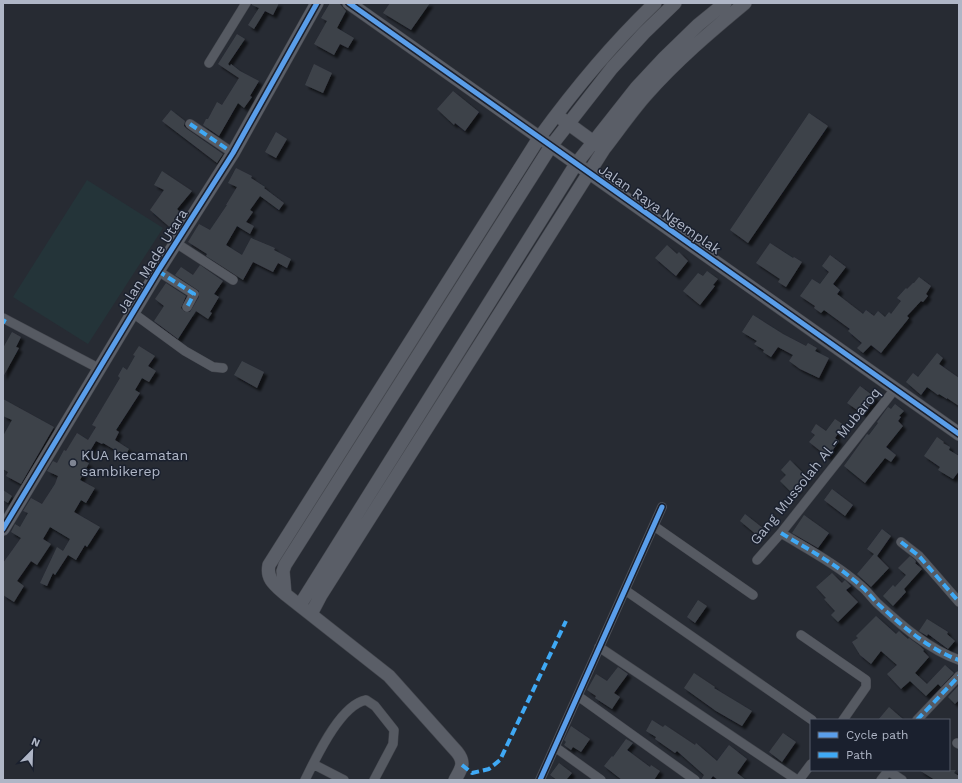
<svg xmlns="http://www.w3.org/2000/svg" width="962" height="783" viewBox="0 0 962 783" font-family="'Work Sans',sans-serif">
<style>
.green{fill:#243439}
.building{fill:#3e424a;filter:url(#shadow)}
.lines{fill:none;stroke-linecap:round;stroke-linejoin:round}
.street-casing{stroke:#44474e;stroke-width:10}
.secondary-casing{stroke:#44474e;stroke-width:14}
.street{stroke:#565a62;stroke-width:9}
.secondary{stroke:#5a5e67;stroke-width:13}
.quiet{stroke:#3fa9f5;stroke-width:4;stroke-dasharray:8 4;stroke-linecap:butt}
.cycleway-casing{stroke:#1a202e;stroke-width:8}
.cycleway{stroke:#5a9eea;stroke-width:5}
.poi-dot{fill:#7f8593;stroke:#1a202e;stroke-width:1.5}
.labels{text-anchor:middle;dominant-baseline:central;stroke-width:3;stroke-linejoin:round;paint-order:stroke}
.street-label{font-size:14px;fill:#afb6c6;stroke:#1a202e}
.poi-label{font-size:14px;fill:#afb6c6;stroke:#1a202e;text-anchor:start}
</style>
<defs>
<filter id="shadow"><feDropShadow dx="3.5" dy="3.5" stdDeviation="1" flood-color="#0009"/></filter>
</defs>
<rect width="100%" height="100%" fill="#272b33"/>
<path class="green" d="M87,180L163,228L88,344L13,297Z"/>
<path class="building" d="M252,3H279L273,15L265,11L254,29L248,25L259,8L252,5Z
M330,3H339L346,11L337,28L354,38L348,48L340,44L334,55L314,44L327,21L321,18Z
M390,3H430L411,30L383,13Z
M237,34L245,39L228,64L230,66L231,64L240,71L259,81L250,96L252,97L244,108L238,103L219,136L203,125L206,119H208L217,102L222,105L239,78L218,64Z
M314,64L332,73L323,93L305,85Z
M453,91L479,112L465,131L455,123L454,125L437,109Z
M171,110L185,121L184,126L187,129L223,154L217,163L162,121Z
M809,113L828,126L748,243L730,230Z
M276,132L287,139L276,158L265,152Z
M236,168L252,176L251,178L265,187L264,188L284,203L279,210L260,196L250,210L253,212L246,222L254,226L250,234L237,226L226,245L242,255L251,238L275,248L274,250L291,259L287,268L278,263L273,272L253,262L243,280L206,256L207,254L188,242L199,224L210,230L227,205H226L237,187L228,183Z
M162,171L192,191L177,209L180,212L174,219L179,223L173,230L150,210L164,190L154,185Z
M770,243L793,258L794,257L802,262L786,287L778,282L780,279L756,263Z
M667,245L677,254L679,252L688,261L676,276L655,258Z
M830,255L846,267L833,284L840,290L837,294L863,314L866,310L874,316L878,311L885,317L889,312L891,314L901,301L897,298L906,288L907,289L913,283H914L919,277L931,286L926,294L928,296L923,302L921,301L907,316L909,318L881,353L871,345L863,353L857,348L862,343L848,331L850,329L824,310L821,313L814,308L815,306L800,296L812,279L820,284L829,272L822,266Z
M200,265L223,281L214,294L219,297L210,312L212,313L208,319L196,311L178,339L154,321L164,306L155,299L166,283L186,296L181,308L185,312H190L199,297V291L175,275L181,267L193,275Z
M707,271L718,279L713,285L715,286L700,305L683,291L698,273L703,276Z
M753,315L783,334L806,346L808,343L817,348L815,351L829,358L819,378L800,369L789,361L793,355L778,347L771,357L763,352L764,350L754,344L757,341L742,332Z
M12,332L21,337L16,347L19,348L3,377V348Z
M139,346L155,356L148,366L156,371L149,382L142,378L135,390L140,393L116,430L119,432L115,440L129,449L125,456L103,443L102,444L96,441L84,461L89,463L80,480L95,488L86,503L81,500L74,512L100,527L87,547L85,545L76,560L68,555L55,575L53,573L47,586L40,583L57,547L63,551L70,539L50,527L43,539L51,544L37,565L31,561L17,581L24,586L14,602L3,595V563L21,538L11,532L15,524L20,527L28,513L23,511L31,498L42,504L55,484L58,476L47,471L53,461L57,463L64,450L66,451L77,433L88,440L96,427L92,425L120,378L118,376L123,367L127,370L135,356L133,355Z
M937,353L943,358L939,364L959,378V406L947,398V399L939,394L938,395L927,387L921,395L906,382L913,373L918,377Z
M242,361L264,372L257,388L234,375Z
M860,386L876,398L863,414L847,403Z
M3,399L54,427L21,484L6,476L8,472L3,469V436L12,420L3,416Z
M895,404L904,411L899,416L901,417L898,421L903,426L886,447L896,455L891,462L885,458L865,483L844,466L867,434L869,435L878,423L877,422L888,407L891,409Z
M835,419L844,425L835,438L839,441L828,457L809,442L815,435L811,432L816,424L826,431Z
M937,437L944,442L943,443L950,447L949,450L959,456V471L953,479L938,470L940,467L924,456Z
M790,460L807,477L797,487L799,488L793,494L780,481L786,475L781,470Z
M832,489L853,505L845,516L824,500Z
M3,490L12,496L8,503L3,500Z
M745,514L764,529L758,536L740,521Z
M804,515L829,533L818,548L792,533Z
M882,529L891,536L877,556L889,568L871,587L857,574L874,554L867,549Z
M910,556L915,560L916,562L915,563L922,569L904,589L906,592L893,606L883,596L893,585L895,587L906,575L898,568Z
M832,573L842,583L845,580L851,586L846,590L858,602L838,622L831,615L835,611L824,599L826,598L816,587Z
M698,600L707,606L695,623L687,617Z
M876,616L896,634L899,631L908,639L909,638L920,646L924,650L923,651L929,657L915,673L927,684L945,665L954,673L941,687L938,684L926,696L910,681L901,689L887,674L897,665L881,651L871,664L860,655L852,642L858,638L856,636Z
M927,619L948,632L947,634L955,641L948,649L928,634L927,636L919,631Z
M618,667L628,674L614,693L620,697L612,709L595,698L596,696L587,690L596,674L607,681Z
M694,673L715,687L714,688L752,711L742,726L716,711L684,688Z
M959,685V700L955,704L948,697Z
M889,707L904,720H878Z
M652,720L663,727L665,725L695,745L696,743L717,761L729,745L747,759L737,773L746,780H718L713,776L710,780H701L704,775L677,751L675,753L655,739L656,737L646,731Z
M571,726L590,739L581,752L573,747L571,750L564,745L566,742L564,740Z
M783,733L796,742L782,762L769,752Z
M626,739L633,743L627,750L650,767L651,765L660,771L654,780H622L604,766L612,756L613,757Z
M559,763L572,773L566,780H557L550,775Z
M919,770H956L954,773L959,776V780H935Z"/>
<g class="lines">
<defs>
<path id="street" d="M209,63L246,3
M190,124L233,153
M176,243L233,280
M158,271L194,294L187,307
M133,313L185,351L213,367L223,368
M3,318L100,369
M654,526L753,595
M781,533C809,550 838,565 862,587C868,592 872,598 877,603C901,625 928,649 959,660
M901,542L919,556L959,602
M757,560L781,533L895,389
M625,590L812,720
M801,635L866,680V687L843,720
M599,647L797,780
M578,696L695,780
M917,720L959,676
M957,743L959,744
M555,747L601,780
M313,764L344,780
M887,770L902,780
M305,780C316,758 340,705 366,700L375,706L394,730L393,744L374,780
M540,780L662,507
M799,780L811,764
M881,780L888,771"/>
<path id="secondary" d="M349,3L959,434
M562,119L599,146
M3,529L158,271L233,153L317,3
M285,594L283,571L285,565L551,146L612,68L644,33L675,3
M300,605L576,164L636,88L664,58L698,25L725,3
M311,614L321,595L604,149C618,131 631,112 646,95C676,61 710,32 745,3
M455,780C461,769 466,763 457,752L389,676L285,594C275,585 266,579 269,565L539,138C574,90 612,44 655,3"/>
</defs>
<use href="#street" class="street-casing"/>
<use href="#secondary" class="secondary-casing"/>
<use href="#street" class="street"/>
<use href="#secondary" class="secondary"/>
<path class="quiet" d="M190,124L233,153
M158,271L194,294L187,307
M3,323L5,319
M781,533C809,550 838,565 862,587C868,592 872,598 877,603C901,625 928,649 959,660
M901,542L919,556L959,602
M917,720L959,676
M462,765L472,773L489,769L500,760L566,621"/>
<defs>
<path id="cycleway" d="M349,3L959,434
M3,529L158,271L233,153L317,3
M540,780L662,507"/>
</defs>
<use href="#cycleway" class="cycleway-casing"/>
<use href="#cycleway" class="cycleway"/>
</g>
<circle class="poi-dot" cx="73" cy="463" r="4"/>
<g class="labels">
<g class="street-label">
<text transform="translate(660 209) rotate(35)">Jalan Raya Ngemplak</text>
<text transform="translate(152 261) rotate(-58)">Jalan Made Utara</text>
<text transform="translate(815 466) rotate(-51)">Gang Mussolah Al - Mubaroq</text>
</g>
<g class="poi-label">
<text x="81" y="455">KUA kecamatan<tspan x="81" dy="16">sambikerep</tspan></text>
</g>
</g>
<rect width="962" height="783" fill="none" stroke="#afb6c6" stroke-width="8"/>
<rect x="810" y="719" width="140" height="52" fill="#1a202e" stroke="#565c6b"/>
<rect x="818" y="732" width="20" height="6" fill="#5a9eea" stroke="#565c6b"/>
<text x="846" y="739" font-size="12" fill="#afb6c6">Cycle path</text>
<rect x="818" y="752" width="20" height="6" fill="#3fa9f5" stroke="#565c6b"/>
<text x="846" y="759" font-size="12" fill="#afb6c6">Path</text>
<g transform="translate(32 751) rotate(23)" stroke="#1a202e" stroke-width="3" paint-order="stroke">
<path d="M0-3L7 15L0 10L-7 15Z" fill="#afb6c6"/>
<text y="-6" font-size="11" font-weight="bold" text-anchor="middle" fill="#afb6c6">N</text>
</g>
</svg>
